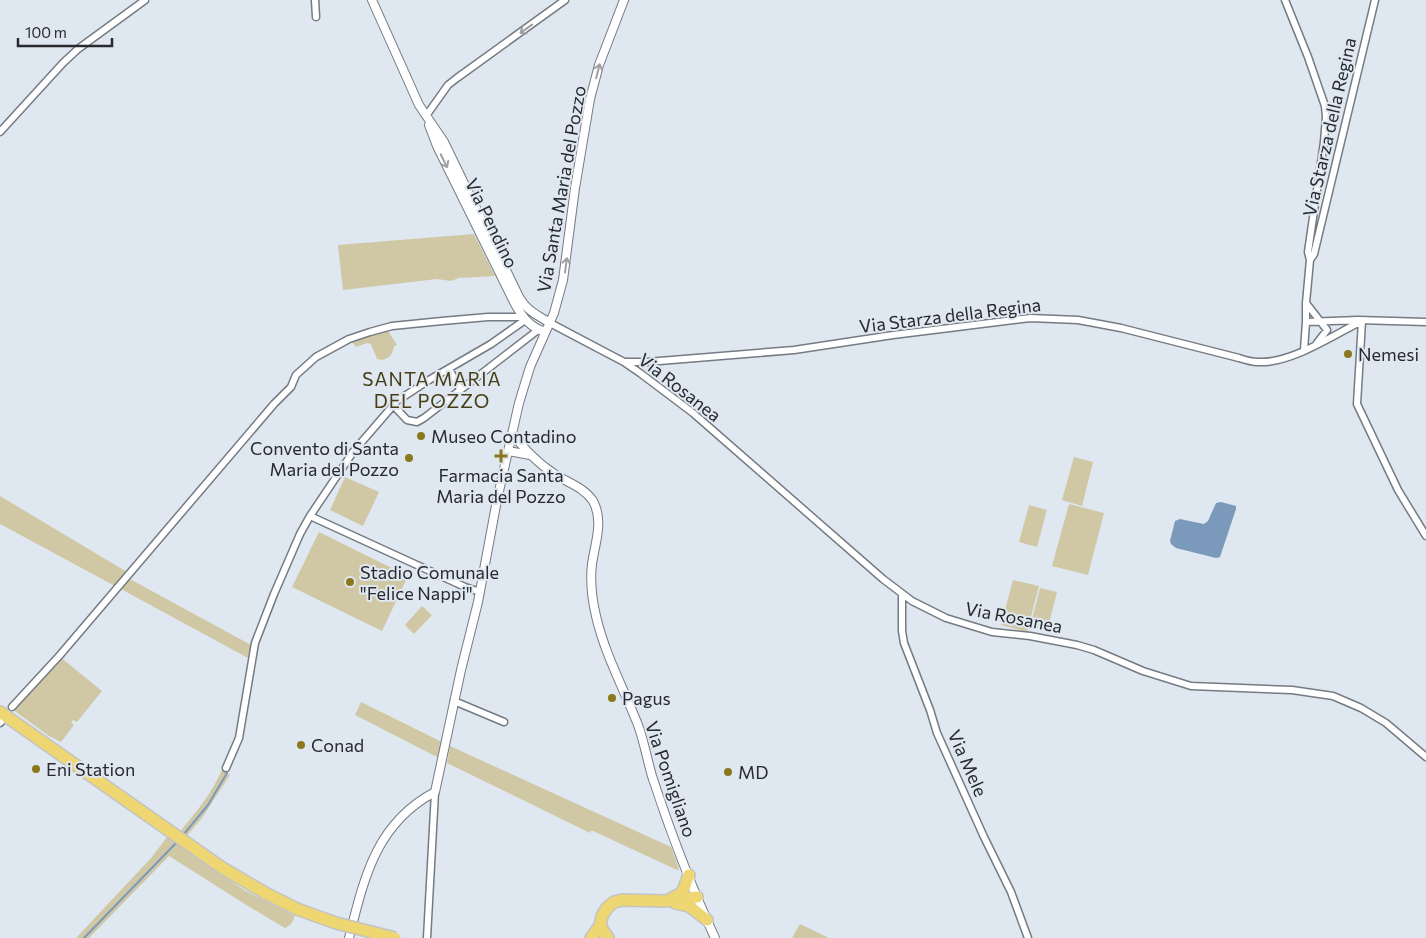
<svg xmlns="http://www.w3.org/2000/svg" width="1426" height="938" viewBox="0 0 1426 938" font-family="Commissioner,sans-serif">
<style>
.green{fill:#d0c8a5}
.water{fill:#7b99bb}
.lines{fill:none;stroke-linecap:round;stroke-linejoin:round}
.stream{stroke:#7b99bb;stroke-width:2}
.minor-casing{stroke:#747b83;stroke-width:9}
.tertiary-casing{stroke:#747b83;stroke-width:10}
.trunk-casing{stroke:#c3c3c4;stroke-width:14}
.minor{stroke:#fff;stroke-width:6}
.tertiary{stroke:#fff;stroke-width:8}
.trunk{stroke:#eed772;stroke-width:11}
.trunk-bridge-casing{stroke:#c3c3c4;stroke-width:14;stroke-linecap:butt}
.trunk-bridge{stroke:#eed772;stroke-width:11}
.oneway{stroke:#9e9fa1}
.poi-dot{fill:#8b781d;stroke:#dfe7f0;stroke-width:2}
.labels{text-anchor:middle;dominant-baseline:central;stroke-width:4;stroke-linejoin:round;paint-order:stroke}
.street-label{font-size:18px;fill:#272a2e;stroke:#dfe7f0}
.poi-label{font-size:18px;fill:#272a2e;stroke:#dfe7f0;text-anchor:start}
.neighbourhood-label{font-size:19px;letter-spacing:1px;fill:#483e15;stroke:#dfe7f0}
</style>
<rect width="100%" height="100%" fill="#dfe7f0"/>
<path class="green" d="M474,234L495,276L459,278L451,281L437,279L343,290L338,245Z
M387,329L397,345L394,346C393,355 387,362 377,359L371,344L367,343L356,347L351,341Z
M1074,457L1093,462L1082,506L1062,500Z
M345,477L379,492L363,526L330,510Z
M0,496L127,572L115,586L0,524Z
M1069,504L1104,513L1088,575L1052,566Z
M1029,505L1047,510L1037,547L1019,542Z
M319,532L408,576L382,631L292,587Z
M128,578L251,645L248,658L119,588Z
M1013,580L1039,586L1027,632L1001,625Z
M1040,588L1057,592L1047,631L1030,627Z
M422,606L432,615L414,634L405,625Z
M60,657L102,691L77,722L73,720L71,723L74,725L61,742L49,736L12,709Z
M361,702L442,742L439,758L355,715Z
M450,746L671,847L679,869L677,870L591,830L590,833L447,763Z
M222,770L230,775L202,818L179,845L244,890L295,916L291,924L285,928L248,906L169,856L89,938H76L151,858L167,837L173,840C191,818 210,797 222,770Z
M800,924L829,938H792Z"/>
<path class="water" d="M1221,502L1236,506V509L1220,557L1216,558L1176,548L1171,544L1170,541L1175,521L1180,519L1204,524L1208,521L1216,503Z"/>
<g class="lines">
<path class="stream" d="M184,834L208,805L227,773
M84,938L177,842"/>
<defs>
<path id="minor" d="M315,0L316,17
M1285,0L1308,57L1325,106L1326,117L1324,142L1308,252L1310,260
M426,116L448,85L457,78L565,0
M0,132L63,63L78,49L145,0
M1306,303L1327,330L1317,343
M1362,321L1357,404L1398,490L1426,536
M1306,322V303L1310,260L1314,254L1375,0
M550,323L624,362L640,373L693,413L883,579L912,601L946,618L992,632L1030,636L1077,645L1094,650L1143,671L1191,686L1292,690L1333,696L1361,708L1386,723L1426,757
M1304,350L1306,322L1358,320L1426,322
M624,362H647L794,350L893,335L1030,318L1078,320L1121,328L1239,358C1245,360 1252,362 1258,362C1291,364 1333,335 1362,321
M449,369L460,389
M393,405L407,420L417,422L424,418L538,330
M310,516L465,587L480,592
M902,595V631L904,643L930,710L937,733L984,837L1011,892L1028,938
M454,701L504,722
M12,707L60,655L274,404L291,387L296,375L316,357L349,339L370,332L392,326L442,321L488,317H523
M0,723L1,722
M226,768L239,738L255,643L274,594L300,534L310,516L353,452L397,401L429,380L491,344L525,320
M427,938L435,792"/>
<path id="tertiary" d="M372,0L419,105L444,142L519,297C528,312 536,314 550,323
M429,125L437,146L515,304C523,318 530,327 545,332
M512,434C525,449 536,462 553,473C566,482 584,487 593,501C604,521 595,543 592,564C590,581 592,599 596,616C605,655 624,689 638,725C644,741 647,759 652,776C670,831 691,886 715,938
M508,451L530,455
M349,938C364,878 376,823 435,792L461,670L478,602L497,500L519,403L530,367L554,313L563,280L575,188L590,99L599,65L624,0"/>
<path id="trunk" d="M0,712L221,867L267,894L297,909
M672,898C687,892 683,887 689,875
M675,903L689,906L707,920
M600,926L608,938
M591,938L600,926L602,916L607,908L614,902L622,900L665,901L697,897"/>
</defs>
<use href="#minor" class="minor-casing"/>
<use href="#tertiary" class="tertiary-casing"/>
<use href="#trunk" class="trunk-casing"/>
<use href="#minor" class="minor"/>
<use href="#tertiary" class="tertiary"/>
<use href="#trunk" class="trunk"/>
<defs>
<path id="trunk-bridge" d="M297,909L336,923L395,938"/>
</defs>
<use href="#trunk-bridge" class="trunk-bridge-casing"/>
<use href="#trunk-bridge" class="trunk-bridge"/>
</g>
<defs><path id="oneway-shaft" d="M-6 0H5M1.5-3L5.5 0L1.5 3" fill="none" stroke-width="1.6" stroke-linecap="round" stroke-linejoin="round" transform="scale(1.25)"/></defs>
<g class="oneway">
<use href="#oneway-shaft" transform="translate(526 29) rotate(144)"/>
<use href="#oneway-shaft" transform="translate(598 71) rotate(-75)"/>
<use href="#oneway-shaft" transform="translate(444 161) rotate(64)"/>
<use href="#oneway-shaft" transform="translate(566 265) rotate(-82)"/>
</g>
<g class="poi-dot">
<circle cx="1348" cy="354" r="5"/>
<circle cx="421" cy="436" r="5"/>
<path d="M498.5 448.5h5v5h5v5h-5v5h-5v-5h-5v-5h5z"/>
<circle cx="409" cy="458" r="5"/>
<circle cx="350" cy="582" r="5"/>
<circle cx="612" cy="698" r="5"/>
<circle cx="301" cy="745" r="5"/>
<circle cx="36" cy="769" r="5"/>
<circle cx="728" cy="772" r="5"/>
</g>
<g class="labels">
<g class="street-label">
<text transform="translate(1329 127) rotate(-77)">Via Starza della Regina</text>
<text transform="translate(561 189) rotate(-80)">Via Santa Maria del Pozzo</text>
<text transform="translate(492 223) rotate(64)">Via Pendino</text>
<text transform="translate(950 315) rotate(-7)">Via Starza della Regina</text>
<text transform="translate(680 387) rotate(38)">Via Rosanea</text>
<text transform="translate(1014 617) rotate(11)">Via Rosanea</text>
<text transform="translate(968 763) rotate(66)">Via Mele</text>
<text transform="translate(671 779) rotate(71)">Via Pomigliano</text>
</g>
<g class="poi-label">
<text x="1358" y="354">Nemesi</text>
<text x="431" y="436">Museo Contadino</text>
<text x="399" y="448" text-anchor="end">Convento di Santa<tspan x="399" dy="21">Maria del Pozzo</tspan></text>
<text x="501" y="475" text-anchor="middle">Farmacia Santa<tspan x="501" dy="21">Maria del Pozzo</tspan></text>
<text x="360" y="572">Stadio Comunale<tspan x="360" dy="21">"Felice Nappi"</tspan></text>
<text x="622" y="698">Pagus</text>
<text x="311" y="745">Conad</text>
<text x="46" y="769">Eni Station</text>
<text x="738" y="772">MD</text>
</g>
<g class="neighbourhood-label">
<text x="432" y="378">SANTA MARIA<tspan x="432" dy="22">DEL POZZO</tspan></text>
</g>
</g>
<path d="M18 38v8h94v-8" fill="none" stroke="#272a2e" stroke-width="2.5"/>
<text x="25" y="38" font-size="15" fill="#272a2e" stroke="#dfe7f0" stroke-width="4" paint-order="stroke">100 m</text>
</svg>
